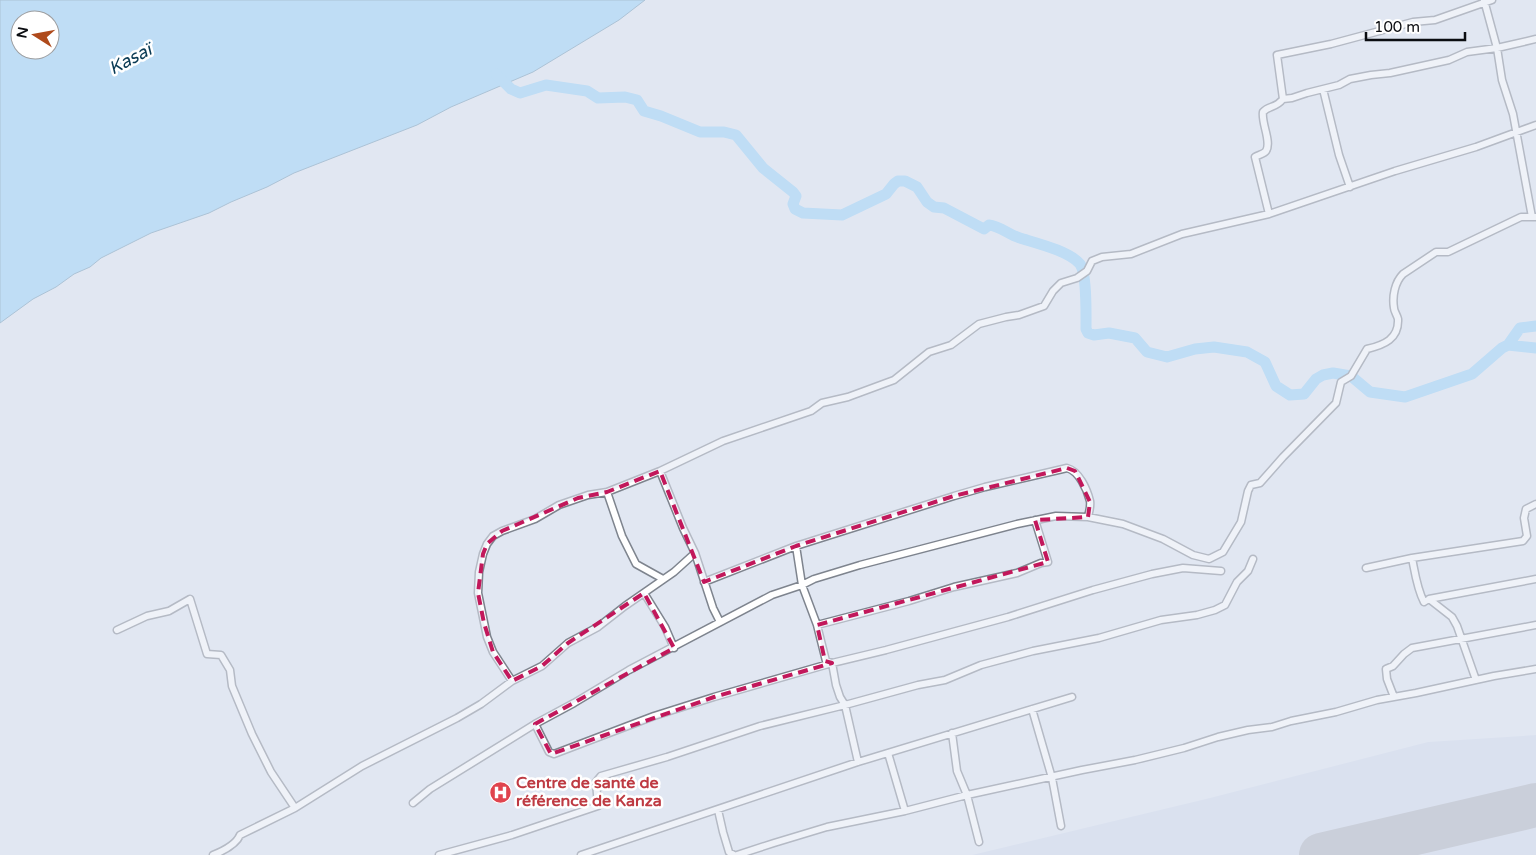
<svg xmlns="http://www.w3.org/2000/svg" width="1536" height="855" viewBox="0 0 1536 855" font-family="'Varela Round',sans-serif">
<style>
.built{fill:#d1daec}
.water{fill:#94d0f8;stroke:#6b96b3;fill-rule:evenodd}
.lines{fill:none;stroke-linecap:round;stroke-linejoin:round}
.river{stroke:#94d0f8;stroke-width:11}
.runway{stroke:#aeb2bc;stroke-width:44}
.minor-casing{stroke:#7e848e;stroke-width:9}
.minor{stroke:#fff;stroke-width:6}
.marked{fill:none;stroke:#c2185b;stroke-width:4;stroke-dasharray:10 6;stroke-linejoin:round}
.labels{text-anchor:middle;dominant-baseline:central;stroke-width:5;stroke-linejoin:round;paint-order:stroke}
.health-label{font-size:16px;font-weight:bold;fill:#be3a42;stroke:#fff;text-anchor:start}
.water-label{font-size:18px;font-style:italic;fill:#093a54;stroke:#fff}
</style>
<rect width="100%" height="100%" fill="#e1e7f2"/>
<path class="built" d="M1536,735V855H972L1210,798L1428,742Z"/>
<path class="water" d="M0,0H645L619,20L533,72L451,107L417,125L294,173L267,187L231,202L209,213L151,233L101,258L90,267L74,274L56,287L33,299L0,323ZM20,20H50V50H20Z"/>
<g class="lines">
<path class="river" d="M496,74L511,89L520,93L546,85L587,91L598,98L625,97L637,100L644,111L661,116L700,132H724L736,135L763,168L793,192L796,196L793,204L795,209L803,213L842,215L886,194L894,184L898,181H905L917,187L927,202L934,207L944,208L984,229L989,225C1000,226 1009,235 1020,238C1036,243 1069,251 1080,264C1087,274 1086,315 1086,329L1088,333L1094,335L1109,333L1135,338L1147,352L1167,357L1195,349L1214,347L1247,352L1265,362L1276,386L1290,395L1304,394L1316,379L1323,375L1333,373L1351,376L1370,392L1405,397L1472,374L1502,348L1508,345L1536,348
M1508,345L1520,328L1536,326"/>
<path class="runway" d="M1321,855L1536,805"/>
<defs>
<path id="minor" d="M1484,0L1497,48L1502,80L1513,114L1532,217
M1323,89L1339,155L1350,187
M1283,99L1292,98L1307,93L1339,85L1350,79L1371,75L1390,73L1449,60L1467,52L1497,48L1536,39
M1269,214L1255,157C1258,155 1264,154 1266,151C1272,142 1261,123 1263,112C1269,105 1275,109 1283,99L1277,55L1331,44L1413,22L1435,20L1492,0
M660,471L683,528L695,553L713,608L720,622
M607,492L622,536L636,564L663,579
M796,546L802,585L817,625L826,661L832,663L836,685L840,697L845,705L858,762
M1412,558C1415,573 1417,589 1424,602L1429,599L1452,617L1457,626L1476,680
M1366,568L1412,558L1523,541L1527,536L1524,518L1526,509L1536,504
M704,582L796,546L954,496L985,487L1067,468C1079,471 1087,489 1090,501C1091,506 1089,512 1088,517
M644,593L665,627L674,648
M1429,599L1536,579
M817,625L909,601L954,587L1017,573L1041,563L1048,562L1035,520
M117,630L147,616L169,611L190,599L207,654L221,655L230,670L232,686L252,734L271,772L295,808
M512,681L493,652L487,637L478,593L479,572L483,554L487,544L493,536L502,531L535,519L559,505L588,495L607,492L660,471L723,441L811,411L822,403L848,397L894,380L929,352L951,345L979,324L1006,317L1019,315L1044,306L1053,291L1061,283L1077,278L1087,271L1092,261L1102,257L1131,254L1182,234L1269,214L1395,171L1476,147L1536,125
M1394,697L1387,679L1386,669L1393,666L1404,654L1412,648L1536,625
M1032,709L1052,778L1061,826
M535,724L549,752L554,754L654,716L714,697L832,663L886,650L1008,617L1093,590L1152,574L1183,568L1221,571
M952,733L957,771L967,795L979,842
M888,753L905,811
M413,803L430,789L535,724L574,703L629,670L772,595L802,585L814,579L860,565L1017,524L1056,516L1088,517L1123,524L1163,539L1193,555L1209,559L1223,552L1241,522L1248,491L1251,485L1260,483L1283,457L1336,403L1341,382L1351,376L1367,349C1384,345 1399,339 1398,319C1397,315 1394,311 1394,308C1392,296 1395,282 1403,274L1436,252H1448L1521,217H1536
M718,810L723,832L729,852L734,855
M213,855C223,851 236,845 240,835L295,808L362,766L457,718L481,704L512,681L542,666L568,643L598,627L625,606L674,572L695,553
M439,855L512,835L598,806L596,782L601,776L667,757L760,726L845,705L918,685L945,680L981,665L1033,651L1099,638L1161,620L1197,615L1215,610L1225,605L1237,582L1248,571L1253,559
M581,855L858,762L1072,697
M737,855L774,843L827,827L905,811L967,795L1082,770L1135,760L1184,748L1218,737L1248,730L1272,727L1291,721L1336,712L1377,700L1416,693L1494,676L1536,669"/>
</defs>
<use href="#minor" class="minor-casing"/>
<use href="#minor" class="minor"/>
</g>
<path d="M0 0H1536V855H0ZM1067,468L1075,471L1090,502L1088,517L1035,520L1048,562L817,625L825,661L832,663L714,697L551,754L535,724L674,648L644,593L568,643L542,666L512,681L493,652L484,623L478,593L483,554L487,544L502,531L578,498L607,492L660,471L704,582L796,546L954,496Z" fill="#e1e7f2" fill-opacity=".55" fill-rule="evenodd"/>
<path class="marked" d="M1067,468L1075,471L1090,502L1088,517L1035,520L1048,562L817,625L825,661L832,663L714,697L551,754L535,724L674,648L644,593L568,643L542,666L512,681L493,652L484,623L478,593L483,554L487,544L502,531L578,498L607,492L660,471L704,582L796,546L954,496Z"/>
<defs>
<symbol id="hospital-disc" viewBox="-11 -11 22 22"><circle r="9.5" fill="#e0444e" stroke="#fff"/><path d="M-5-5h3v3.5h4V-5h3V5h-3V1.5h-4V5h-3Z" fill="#fff"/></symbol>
</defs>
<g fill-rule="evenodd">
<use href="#hospital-disc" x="488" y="780" width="25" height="25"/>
</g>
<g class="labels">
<g class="health-label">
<text x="516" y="783">Centre de santé de<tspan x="516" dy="18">référence de Kanza</tspan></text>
</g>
<g class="water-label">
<text transform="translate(130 59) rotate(-28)">Kasaï</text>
</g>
</g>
<g transform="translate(35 35) rotate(281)"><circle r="24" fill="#ffffff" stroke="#9d9ea0"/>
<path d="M0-4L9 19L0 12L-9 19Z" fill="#af4a1b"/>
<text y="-8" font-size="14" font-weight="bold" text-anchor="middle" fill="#0b0d11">N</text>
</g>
<path d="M1366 32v8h99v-8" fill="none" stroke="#0b0d11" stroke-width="2.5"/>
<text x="1374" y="32" font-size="15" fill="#0b0d11" stroke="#ffffff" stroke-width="4" paint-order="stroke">100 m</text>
</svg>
